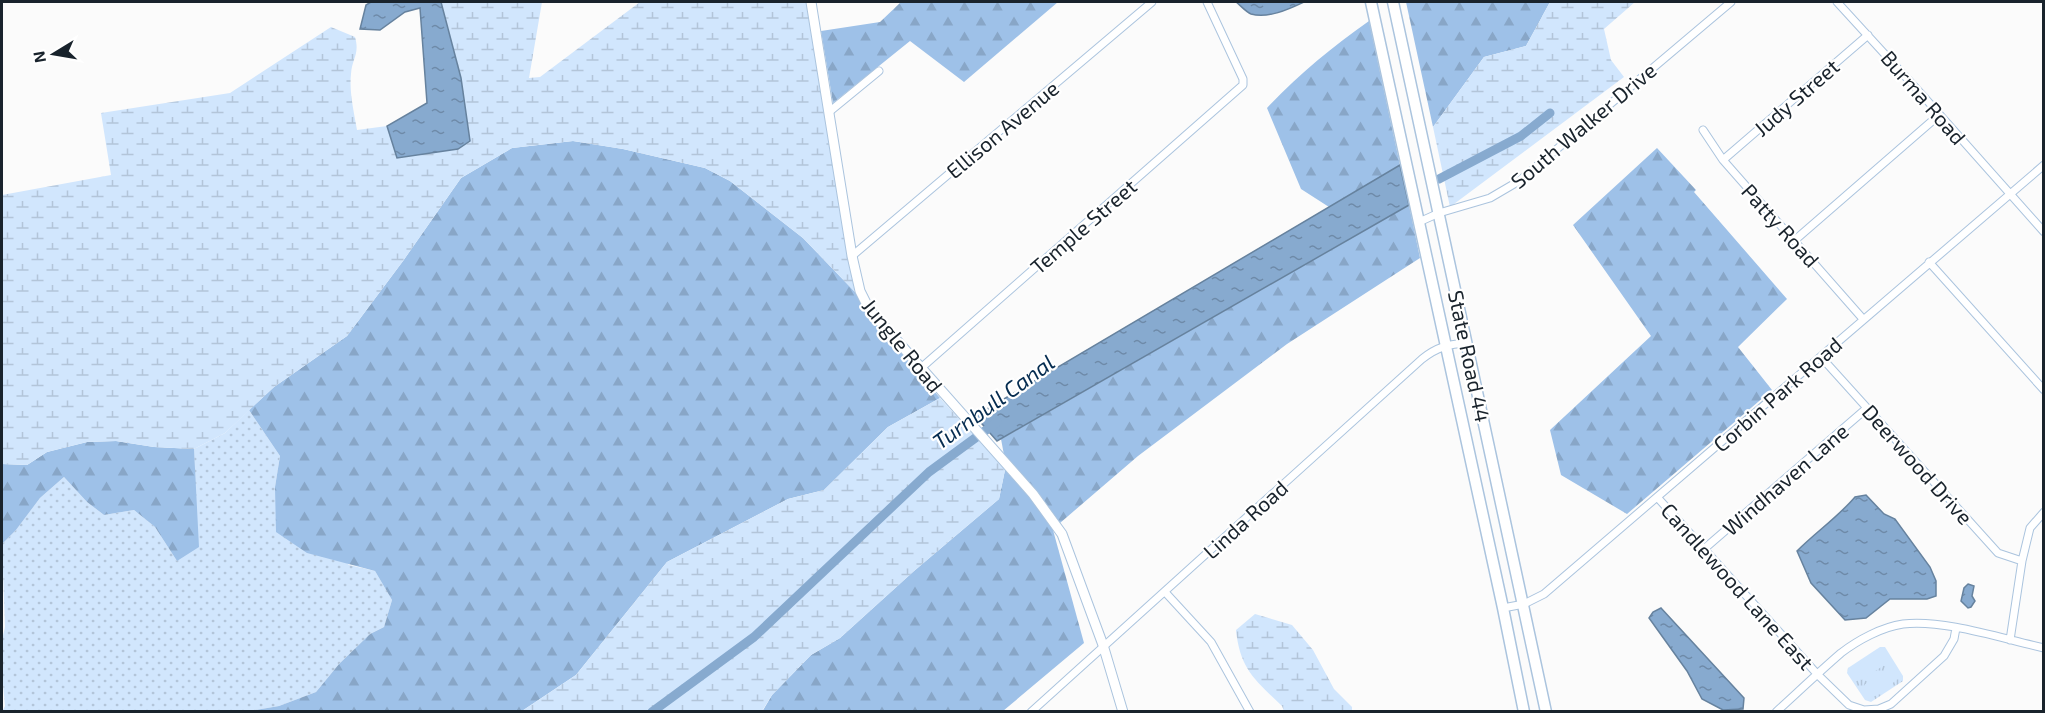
<svg xmlns="http://www.w3.org/2000/svg" width="2045" height="713" viewBox="0 0 2045 713" font-family="'Exo 2',sans-serif">
<style>
.grass{fill:url(#grass-dots)}
.forest{fill:url(#forest-firs)}
.wetland{fill:url(#wetland-marsh)}
.park{fill:url(#park-tufts)}
.pitch{fill:#d1e6fd}
.water{fill:url(#water-ripples);stroke:#66829e;stroke-width:1.5}
.lines{fill:none;stroke-linecap:round;stroke-linejoin:round}
.canal{stroke:#87aacf;stroke-width:9}
.street-casing{stroke:#abc4de;stroke-width:9}
.secondary-casing{stroke:#abc4de;stroke-width:11}
.primary-casing{stroke:#abc4de;stroke-width:13}
.street{stroke:#fff;stroke-width:7}
.secondary{stroke:#fff;stroke-width:9}
.primary{stroke:#fff;stroke-width:10}
.labels{text-anchor:middle;dominant-baseline:central;stroke-width:4.5;stroke-linejoin:round;paint-order:stroke}
.street-label{font-size:21px;fill:#19232c;stroke:#fff}
.water-label{font-size:22px;font-style:italic;fill:#052c50;stroke:#fff}
</style>
<defs>
<pattern id="grass-dots" width="8" height="8" patternUnits="userSpaceOnUse" patternTransform="scale(1.5)"><rect width="8" height="8" fill="#d1e6fd"/><path d="M2 2h.1M6 6h.1" fill="none" stroke="#b3c5d9" stroke-width="1.8" stroke-linecap="round"/></pattern>
<pattern id="forest-firs" width="22" height="20" patternUnits="userSpaceOnUse" patternTransform="scale(1.5)"><rect width="22" height="20" fill="#9ec1e8"/><path d="M5 1l3.5 6h-7zM16 11l3.5 6h-7z" fill="#88a6c7"/></pattern>
<pattern id="wetland-marsh" width="20" height="14" patternUnits="userSpaceOnUse" patternTransform="scale(1.5)"><rect width="20" height="14" fill="#d1e6fd"/><path d="M1 5h8M5 5V1M11 12h8M15 12V8" fill="none" stroke="#b3c5d9"/></pattern>
<pattern id="park-tufts" width="24" height="20" patternUnits="userSpaceOnUse" patternTransform="scale(1.5)"><rect width="24" height="20" fill="#d1e6fd"/><path d="M3 7l-1-3M5 7V3M7 7l1-3M15 17l-1-3M17 17v-4M19 17l1-3" fill="none" stroke="#b3c5d9"/></pattern>
<pattern id="water-ripples" width="26" height="14" patternUnits="userSpaceOnUse" patternTransform="scale(1.5)"><rect width="26" height="14" fill="#87aacf"/><path d="M2 4q2-2 4 0t4 0M15 11q2-2 4 0t4 0" fill="none" stroke="#6e8aa8"/></pattern>
</defs>
<rect width="100%" height="100%" fill="#fbfbfb"/>
<path class="grass" d="M249,410L280,456L275,487L349,565L375,571L392,600L384,627L370,634L339,664L316,692L279,706L244,712H2L5,706L2,673V640L5,627L2,544L16,530L40,498L64,477L87,502L104,515L134,510L155,527L177,561L195,493L194,449L225,433Z"/>
<path class="forest" d="M901,2H1058L964,82L910,41L833,103L821,31L880,22Z
M1406,2H1550L1526,46L1484,57L1433,127Z
M1369,21L1400,165L1329,207L1301,189L1267,108C1299,74 1331,48 1369,21Z
M573,141L623,149L705,168L730,181L803,238L855,292L865,311L940,398L888,427L824,490L788,499L667,562L576,675L522,711L244,712L279,706L316,692L339,664L370,634L384,627L392,600L375,571L307,553L276,532L275,487L280,456L249,410L274,387L347,336L403,261L461,178L512,148Z
M1657,148L1696,190L1694,192L1787,299L1738,347L1772,390L1627,514L1561,475L1550,430L1651,336L1573,225Z
M1409,205L1420,258L1287,344L1138,456L1060,523L1037,491L1004,455L1001,439Z
M116,441L154,447L194,449L199,547L177,561L155,527L134,510L104,515L87,502L64,477L40,498L16,530L2,544V464L27,465L47,452L87,442Z
M1005,470L1029,496L1053,530L1084,643L1003,711L762,712L772,695L811,655L840,638L914,571L999,499Z"/>
<path class="wetland" d="M441,2H542L529,78L540,77L640,2H806L847,256L855,292L803,238L730,181L705,168L623,149L573,141L512,148L461,178L403,261L347,336L274,387L225,433L194,449L154,447L116,441L87,442L47,452L27,465L2,464V195L111,175L101,113L230,93L331,27L355,37C360,54 352,58 351,74C349,92 354,112 357,130L387,126L397,158L470,141L461,78Z
M1550,2H1635L1604,29L1611,60L1624,77L1450,207L1433,127L1484,57L1526,46Z
M940,398L1005,470L999,499L914,571L840,638L811,655L772,695L762,711H522L576,675L667,562L788,499L824,490L888,427Z
M1255,614L1292,625L1313,650L1334,689L1352,707V711H1284L1282,706C1255,680 1240,669 1236,630Z"/>
<path class="park" d="M1880,647H1885L1903,676V681L1871,702L1865,700L1847,673L1848,668Z"/>
<path class="pitch" d="M1879,652L1886,664L1861,680L1853,669Z
M1889,668L1897,680L1872,697L1864,685Z"/>
<path class="water" d="M371,2H441L461,78L470,141L458,149L397,158L387,126L427,103L420,8L405,12L380,30L360,29L366,5Z
M1236,2H1304C1289,9 1268,19 1251,14C1246,12 1240,5 1236,2Z
M1400,165L1409,205L997,441L975,416Z
M1866,495L1884,514L1895,519L1930,567L1936,581V596L1927,599H1890L1866,618L1845,620L1811,583L1797,551C1816,532 1838,517 1855,497Z
M1968,584L1974,586L1972,596L1975,601L1971,607L1968,608L1961,601L1964,588Z
M1661,608L1744,698L1743,709L1723,710L1702,699L1687,671L1649,618L1653,612Z"/>
<g class="lines">
<path class="canal" d="M1439,179L1521,136L1550,113
M652,712L754,637L929,472L997,422"/>
<defs>
<path id="street" d="M1837,2L1924,97L2044,232
M829,112L879,71
M1703,130L1723,160L1863,319
M1723,160L1868,35
M1419,222L1439,213L1490,198L1519,181L1731,2
M1795,240L1939,115
M852,256L1152,2
M1929,262L2044,390
M1821,357L1998,553L2022,561
M921,368L1243,85V79L1207,2
M1657,497L1818,675L1849,705L1864,710L1879,709L1891,704L1944,656L1954,639L1956,628
M1704,549L1867,408
M1165,592L1211,642L1250,712
M1503,608L1524,604L1544,594L2044,165
M2010,640L2022,561L2030,528L2044,512
M1031,712L1422,359C1437,347 1449,344 1467,343
M1776,712C1798,692 1819,672 1841,653C1858,640 1882,627 1903,624C1944,619 2003,639 2044,648"/>
<path id="secondary" d="M811,2L852,256L860,291L869,309L1033,494L1062,534L1103,645L1123,712"/>
<path id="primary" d="M1371,2L1503,608L1524,712
M1393,2L1546,712"/>
</defs>
<use href="#street" class="street-casing"/>
<use href="#secondary" class="secondary-casing"/>
<use href="#primary" class="primary-casing"/>
<use href="#street" class="street"/>
<use href="#secondary" class="secondary"/>
<use href="#primary" class="primary"/>
</g>
<g class="labels">
<g class="street-label">
<text transform="translate(1796 97) rotate(-41)">Judy Street</text>
<text transform="translate(1924 97) rotate(49)">Burma Road</text>
<text transform="translate(1583 125) rotate(-40)">South Walker Drive</text>
<text transform="translate(1002 129) rotate(-40)">Ellison Avenue</text>
<text transform="translate(1781 225) rotate(48)">Patty Road</text>
<text transform="translate(1083 226) rotate(-41)">Temple Street</text>
<text transform="translate(903 345) rotate(51)">Jungle Road</text>
<text transform="translate(1470 356) rotate(78)">State Road 44</text>
<text transform="translate(1777 394) rotate(-41)">Corbin Park Road</text>
<text transform="translate(1918 464) rotate(48)">Deerwood Drive</text>
<text transform="translate(1785 479) rotate(-41)">Windhaven Lane</text>
<text transform="translate(1245 519) rotate(-42)">Linda Road</text>
<text transform="translate(1738 586) rotate(48)">Candlewood Lane East</text>
</g>
<g class="water-label">
<text transform="translate(993 401) rotate(-36)">Turnbull Canal</text>
</g>
</g>
<rect width="2045" height="713" fill="none" stroke="#19232c" stroke-width="6"/>
<g transform="translate(54 54) rotate(259)" stroke="#ffffff" stroke-width="4.5" paint-order="stroke">
<path d="M0-4.5L10 22L0 15L-10 22Z" fill="#19232c"/>
<text y="-9" font-size="16" font-weight="bold" text-anchor="middle" fill="#19232c">N</text>
</g>
</svg>
